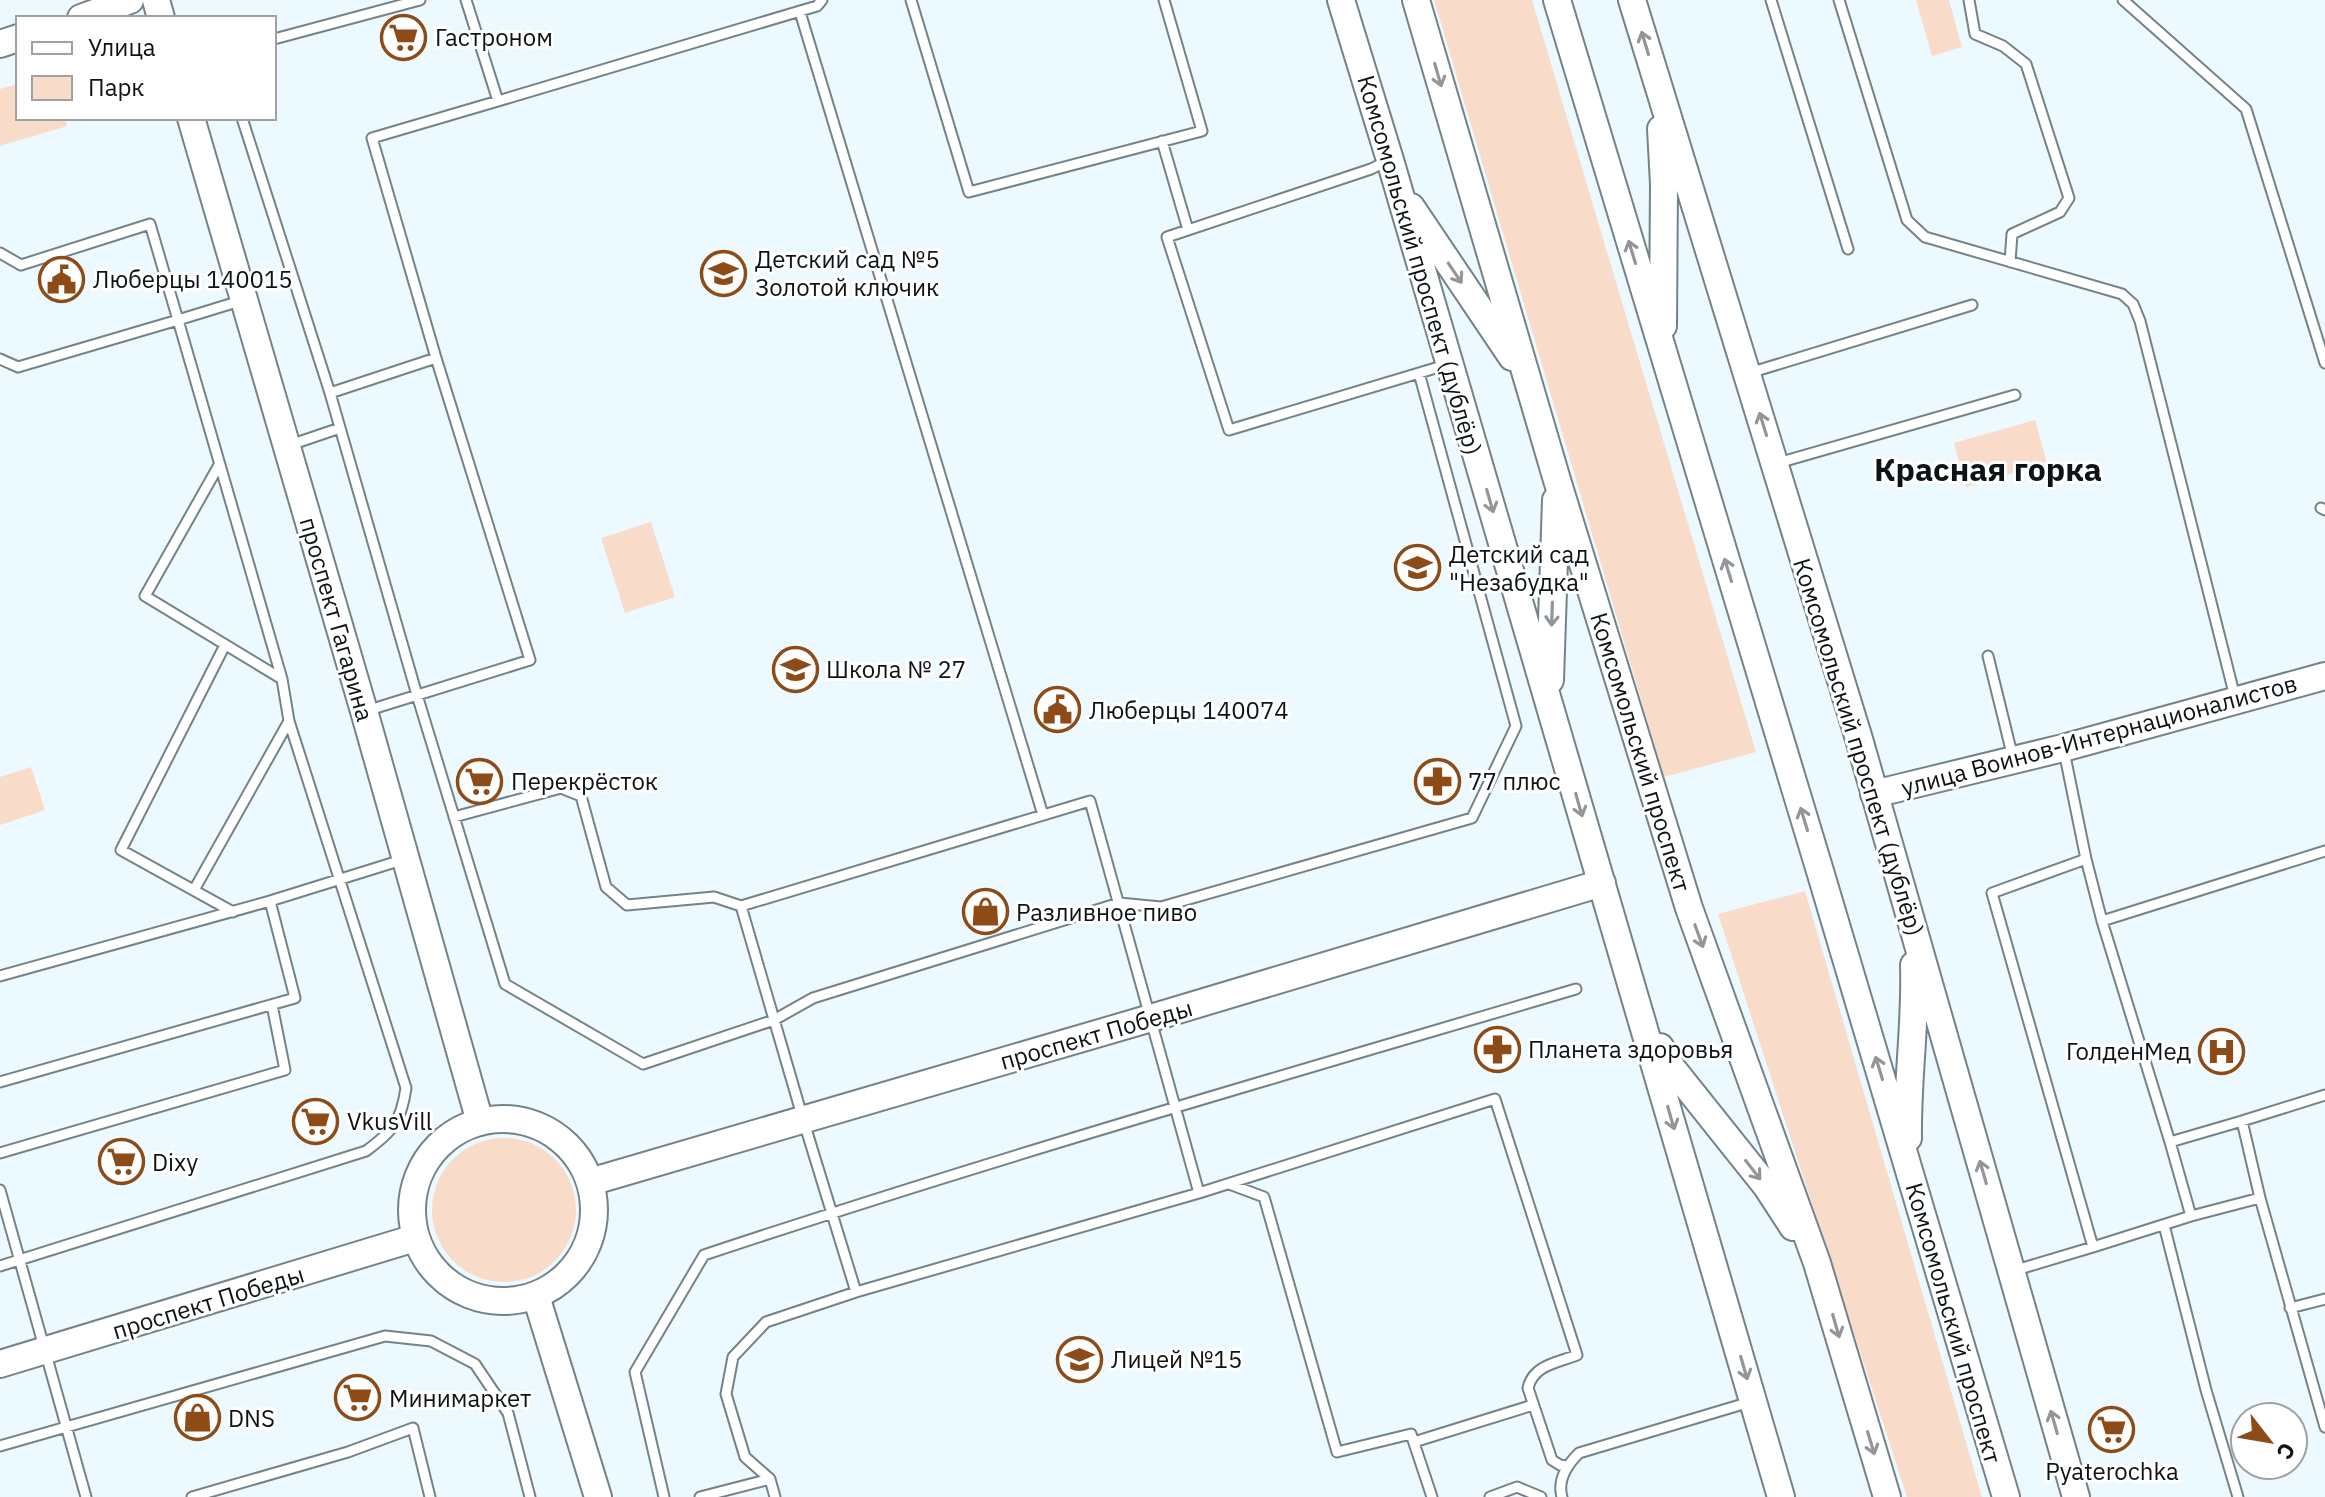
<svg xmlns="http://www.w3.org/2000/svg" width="2325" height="1497" viewBox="0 0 2325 1497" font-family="'IBM Plex Sans',sans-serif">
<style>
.green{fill:#f9dbc9}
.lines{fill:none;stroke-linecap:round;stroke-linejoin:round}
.lane-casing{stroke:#748389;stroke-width:13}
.secondary-casing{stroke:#748389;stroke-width:30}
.lane{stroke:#fff;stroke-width:9}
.secondary{stroke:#fff;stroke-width:26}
.oneway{stroke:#939596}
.labels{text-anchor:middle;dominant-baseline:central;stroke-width:6;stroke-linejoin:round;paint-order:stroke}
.poi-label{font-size:24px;fill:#0e1416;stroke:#fff;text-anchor:start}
.street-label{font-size:24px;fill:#0e1416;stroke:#fff}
.district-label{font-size:32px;font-weight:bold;fill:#0e1416;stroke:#fff}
</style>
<rect width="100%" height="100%" fill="#ecfaff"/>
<path class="green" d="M1434,0H1532L1756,752L1664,777Z
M1916,0H1949L1962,47L1932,56Z
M18,84V118H65L67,126L0,146V89Z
M2035,420L2047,463L1966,487L1954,443Z
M651,522L675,597L625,613L601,538Z
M31,767L45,810L0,825V777Z
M1805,891L1982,1497H1907L1718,914Z
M432 1210a72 72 0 1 1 144 0a72 72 0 1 1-144 0Z"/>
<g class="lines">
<defs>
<path id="lane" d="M466,0L498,101L817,6L822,0
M911,0L969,192L1202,131L1164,0
M1771,0L1848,249
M1839,0L1907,220L1925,237L2122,294L2133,304L2140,321L2235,697
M1969,0L1975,34L2003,46L2026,64L2069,198L2060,212L2012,234L2010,262
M2123,0L2246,109L2325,363
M800,12L1043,815
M274,39L420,0
M242,118L330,393L417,695L505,984L643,1064L774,1020L813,998L1119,903L1161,907L1472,818L1516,726L1419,373
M1162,141L1188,230
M1387,161L1371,169L1167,237L1229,430L1449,364
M0,253L21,265L150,224L178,320L18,367L0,359
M1750,371L1759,370L1972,305
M330,393L436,358
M290,445L340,428
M1778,463L2015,395
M219,465L145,596L282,679
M2321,508L2325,510
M225,645L121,850L233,912
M1988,656L2013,758
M366,711L530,660L436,358L372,138L498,101
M2064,751L2086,859L1992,893L2093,1247L2191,1216L2170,1142L2242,1121L2260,1198L2325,1427
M1090,801L1199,1193L856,1292L803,1119L741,906Z
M454,817L561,788L581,796L606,887L627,905L714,897L741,906
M2086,859L2102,921L2170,1142
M194,890L289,721
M270,901L405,859
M2102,921L2325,851
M0,976L270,901L295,998L0,1082
M2242,1121L2325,1095
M0,1153L285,1070L272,1005
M1229,1184L1264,1197L1337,1452L1411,1434L1432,1497
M0,1190L86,1497
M1199,1193L1495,1099L1577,1355C1557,1363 1533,1365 1528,1388L1552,1460L1560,1465L1566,1466
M2191,1216L2260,1198
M2164,1225L2206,1390L2238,1497
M0,1266L366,1151C393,1131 401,1122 406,1088L289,721L282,679L178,320L240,301
M2016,1270L2093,1247
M2290,1308L2325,1299
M1414,1442L1533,1405
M0,1446L385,1336L431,1341L475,1364L508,1413L530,1497
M192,1497L348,1452L413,1428L430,1497
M664,1497L635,1372L704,1255C992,1159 1285,1075 1576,989
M700,1497L770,1479
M775,1497L770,1479L745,1457L726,1394L733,1357L766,1322L856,1292
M1490,1497L1517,1487L1541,1497
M1562,1497C1557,1480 1567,1465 1579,1453L1750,1402"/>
<path id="secondary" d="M156,0L161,18
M1341,0L1390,160L1781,1497
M1416,0L1557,480L1689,908L1817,1263L1887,1497
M1557,0L1820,871L2006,1497
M1632,0L1859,739L2076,1497
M81,18L130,0
M0,44L18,38
M191,118L364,711L480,1122
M1661,129L1664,184L1663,326
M1411,207L1512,357
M1550,680L1556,500
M1874,794L2063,748L2325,676
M1660,1047L1672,1068L1767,1187L1793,1227
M412 1210a91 91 0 1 1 182 0a91 91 0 1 1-182 0Z
M1908,1138C1907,1080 1916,1023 1914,965
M590,1182L1151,1018L1602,883
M536,1296L598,1497
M0,1364L415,1238"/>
</defs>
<use href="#lane" class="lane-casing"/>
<use href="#secondary" class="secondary-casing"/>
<use href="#lane" class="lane"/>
<use href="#secondary" class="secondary"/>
</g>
<defs><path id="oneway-shaft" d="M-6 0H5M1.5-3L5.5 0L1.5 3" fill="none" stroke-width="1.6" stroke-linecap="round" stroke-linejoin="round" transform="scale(2)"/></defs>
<g class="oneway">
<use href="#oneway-shaft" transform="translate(1645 43) rotate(-107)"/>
<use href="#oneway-shaft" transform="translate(1438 75) rotate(74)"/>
<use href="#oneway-shaft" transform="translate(1632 252) rotate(-107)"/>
<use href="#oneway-shaft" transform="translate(1455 273) rotate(56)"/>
<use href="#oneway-shaft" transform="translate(1763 424) rotate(-107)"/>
<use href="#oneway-shaft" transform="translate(1490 501) rotate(74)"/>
<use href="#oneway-shaft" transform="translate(1728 570) rotate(-107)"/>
<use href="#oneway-shaft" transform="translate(1552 614) rotate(92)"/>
<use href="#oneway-shaft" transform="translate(1579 805) rotate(74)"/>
<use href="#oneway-shaft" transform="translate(1804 819) rotate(-107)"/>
<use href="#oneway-shaft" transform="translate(1699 936) rotate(70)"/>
<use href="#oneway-shaft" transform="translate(1879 1068) rotate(-107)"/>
<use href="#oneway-shaft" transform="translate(1671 1118) rotate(74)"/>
<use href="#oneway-shaft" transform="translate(1753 1170) rotate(52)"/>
<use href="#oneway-shaft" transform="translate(1983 1172) rotate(-106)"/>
<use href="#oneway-shaft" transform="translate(1836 1326) rotate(74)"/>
<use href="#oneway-shaft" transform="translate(1744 1368) rotate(74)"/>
<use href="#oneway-shaft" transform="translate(2054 1422) rotate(-106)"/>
<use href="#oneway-shaft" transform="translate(1871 1443) rotate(73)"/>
</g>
<defs>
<symbol id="supermarket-ring" viewBox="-11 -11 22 22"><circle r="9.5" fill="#fff" stroke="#8d4b18" stroke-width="1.5"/><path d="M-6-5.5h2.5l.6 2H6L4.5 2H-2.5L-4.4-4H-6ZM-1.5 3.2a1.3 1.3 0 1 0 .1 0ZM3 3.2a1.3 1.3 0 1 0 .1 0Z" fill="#8d4b18"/></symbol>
<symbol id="school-ring" viewBox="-11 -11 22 22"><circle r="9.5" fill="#fff" stroke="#8d4b18" stroke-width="1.5"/><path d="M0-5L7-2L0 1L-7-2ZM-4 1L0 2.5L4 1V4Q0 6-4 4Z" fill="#8d4b18"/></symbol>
<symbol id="civic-ring" viewBox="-11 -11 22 22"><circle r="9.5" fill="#fff" stroke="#8d4b18" stroke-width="1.5"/><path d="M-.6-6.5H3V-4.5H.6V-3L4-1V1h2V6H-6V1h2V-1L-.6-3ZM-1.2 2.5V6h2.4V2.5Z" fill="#8d4b18"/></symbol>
<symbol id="pharmacy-ring" viewBox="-11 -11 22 22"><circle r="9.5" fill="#fff" stroke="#8d4b18" stroke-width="1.5"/><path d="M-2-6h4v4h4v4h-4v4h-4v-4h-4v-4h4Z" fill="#8d4b18"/></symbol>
<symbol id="shop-ring" viewBox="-11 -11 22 22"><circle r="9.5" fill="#fff" stroke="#8d4b18" stroke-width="1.5"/><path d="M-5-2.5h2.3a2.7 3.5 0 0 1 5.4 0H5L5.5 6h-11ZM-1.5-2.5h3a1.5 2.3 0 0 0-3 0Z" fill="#8d4b18"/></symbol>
<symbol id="hospital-ring" viewBox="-11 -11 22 22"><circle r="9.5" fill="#fff" stroke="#8d4b18" stroke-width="1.5"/><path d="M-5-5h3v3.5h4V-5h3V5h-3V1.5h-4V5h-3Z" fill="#8d4b18"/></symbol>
</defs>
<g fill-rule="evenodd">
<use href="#supermarket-ring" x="378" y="12" width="51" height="51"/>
<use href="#school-ring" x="698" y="248" width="51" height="51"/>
<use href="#civic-ring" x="36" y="254" width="51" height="51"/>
<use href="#school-ring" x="1392" y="542" width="51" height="51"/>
<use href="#school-ring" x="770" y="644" width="51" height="51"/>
<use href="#civic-ring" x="1032" y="684" width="51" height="51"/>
<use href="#supermarket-ring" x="454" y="756" width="51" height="51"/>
<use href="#pharmacy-ring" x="1412" y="756" width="51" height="51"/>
<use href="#shop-ring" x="960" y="886" width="51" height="51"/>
<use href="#pharmacy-ring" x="1472" y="1024" width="51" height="51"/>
<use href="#hospital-ring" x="2196" y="1026" width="51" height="51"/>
<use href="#supermarket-ring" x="290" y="1096" width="51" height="51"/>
<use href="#supermarket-ring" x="96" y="1136" width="51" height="51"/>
<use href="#school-ring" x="1054" y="1334" width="51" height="51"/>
<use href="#supermarket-ring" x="332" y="1372" width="51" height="51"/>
<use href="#shop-ring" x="172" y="1392" width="51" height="51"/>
<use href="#supermarket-ring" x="2086" y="1404" width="51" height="51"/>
</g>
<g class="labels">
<g class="poi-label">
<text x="435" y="37">Гастроном</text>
<text x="755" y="259">Детский сад №5<tspan x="755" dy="28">Золотой ключик</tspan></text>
<text x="93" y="279">Люберцы 140015</text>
<text x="1449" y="554">Детский сад<tspan x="1449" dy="28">"Незабудка"</tspan></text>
<text x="826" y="669">Школа № 27</text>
<text x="1089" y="710">Люберцы 140074</text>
<text x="511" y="781">Перекрёсток</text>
<text x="1468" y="781">77 плюс</text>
<text x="1016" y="912">Разливное пиво</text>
<text x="1528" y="1049">Планета здоровья</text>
<text x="2191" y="1051" text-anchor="end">ГолденМед</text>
<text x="347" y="1121">VkusVill</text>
<text x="152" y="1162">Dixy</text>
<text x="1111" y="1359">Лицей №15</text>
<text x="389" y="1398">Минимаркет</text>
<text x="228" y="1418">DNS</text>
<text x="2112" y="1471" text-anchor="middle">Pyaterochka</text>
</g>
<g class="street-label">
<text transform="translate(1420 265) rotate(74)">Комсомольский проспект (дублёр)</text>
<text transform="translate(337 619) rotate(74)">проспект Гагарина</text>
<text transform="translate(2099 735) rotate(-15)">улица Воинов-Интернационалистов</text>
<text transform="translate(1859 747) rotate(73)">Комсомольский проспект (дублёр)</text>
<text transform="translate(1641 752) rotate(73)">Комсомольский проспект</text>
<text transform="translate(1096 1034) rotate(-16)">проспект Победы</text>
<text transform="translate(208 1302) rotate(-17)">проспект Победы</text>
<text transform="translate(1954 1323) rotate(74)">Комсомольский проспект</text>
</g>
<g class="district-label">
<text x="1988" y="469">Красная горка</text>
</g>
</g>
<rect x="16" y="16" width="260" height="104" fill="#ffffff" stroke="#9fa1a2" stroke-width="2"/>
<rect x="32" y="42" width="40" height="12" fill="#ffffff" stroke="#9fa1a2" stroke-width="2"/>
<text x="88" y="56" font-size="24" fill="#0e1416">Улица</text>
<rect x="32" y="76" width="40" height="24" fill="#f9dbc9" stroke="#9fa1a2" stroke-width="2"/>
<text x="88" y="96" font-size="24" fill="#0e1416">Парк</text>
<g transform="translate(2269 1441) rotate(121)"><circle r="38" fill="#ffffff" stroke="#9fa1a2" stroke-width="2"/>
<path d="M0-6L14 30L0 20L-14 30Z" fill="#8d4b18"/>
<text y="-12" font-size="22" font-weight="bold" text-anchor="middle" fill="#0e1416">С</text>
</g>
</svg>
